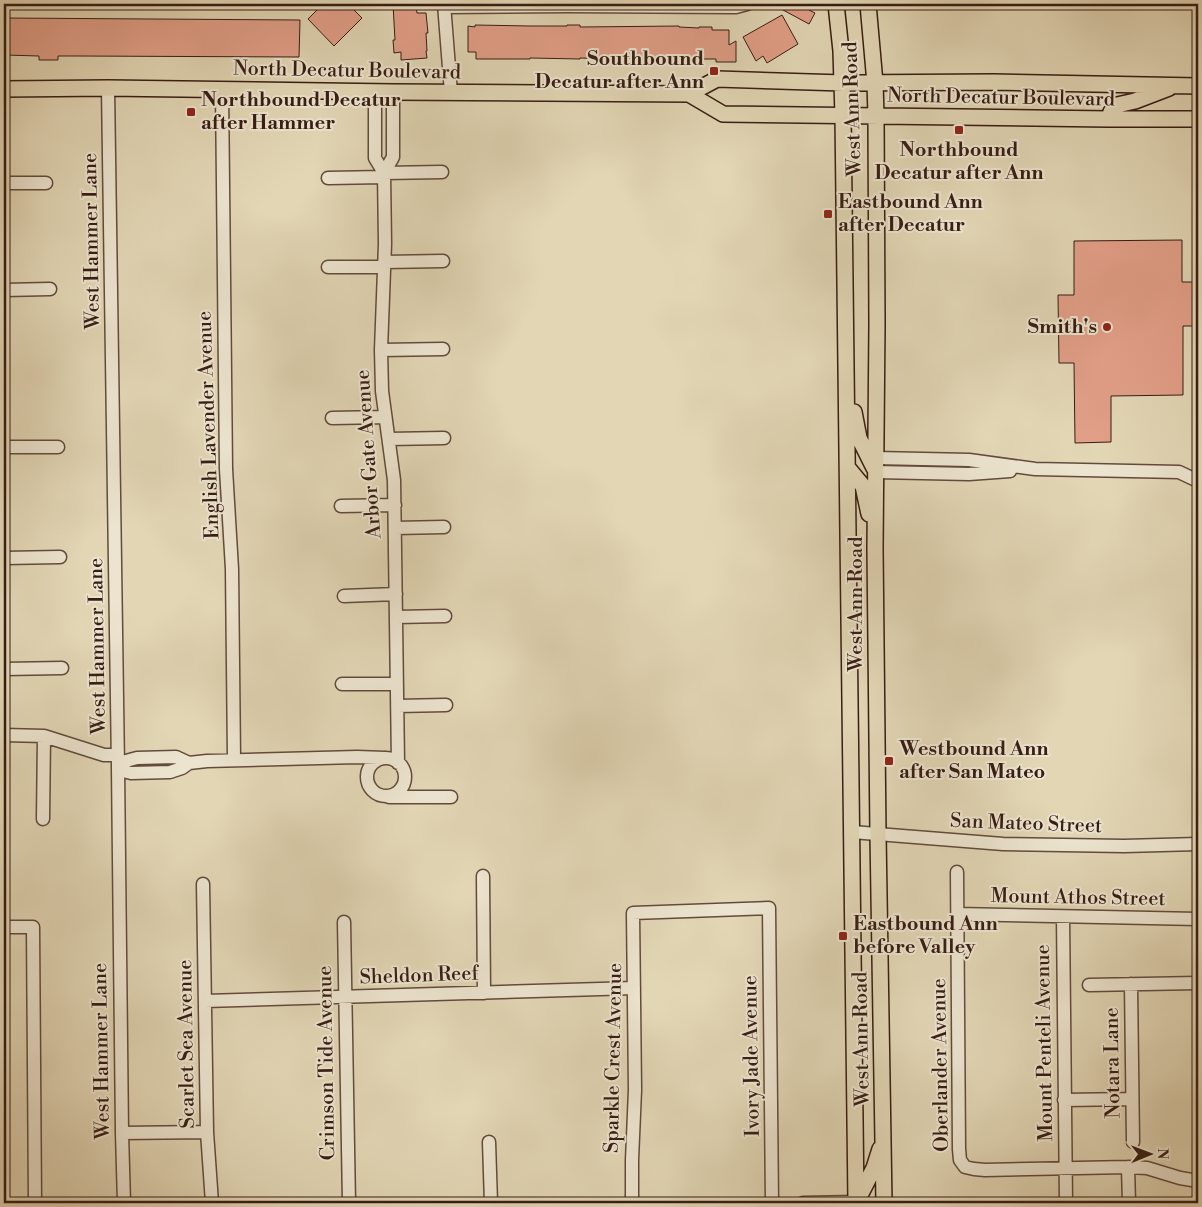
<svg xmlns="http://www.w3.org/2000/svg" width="1202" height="1207" viewBox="0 0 1202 1207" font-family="'Libre Bodoni',serif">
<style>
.building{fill:#e19f88;stroke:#371d14}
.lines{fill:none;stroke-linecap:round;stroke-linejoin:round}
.minor-casing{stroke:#624b3c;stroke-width:15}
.major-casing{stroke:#371d14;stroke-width:18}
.minor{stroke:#ece4cf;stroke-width:12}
.major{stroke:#e2d6b5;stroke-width:15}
.poi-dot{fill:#8f2418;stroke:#ece4cf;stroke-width:2}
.labels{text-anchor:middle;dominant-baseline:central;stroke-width:4;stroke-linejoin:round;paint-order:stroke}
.poi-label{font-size:20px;font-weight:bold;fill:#371d14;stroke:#ece4cf;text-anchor:start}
.street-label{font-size:20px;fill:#371d14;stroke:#ece4cf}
</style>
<rect width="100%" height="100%" fill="#e2d6b5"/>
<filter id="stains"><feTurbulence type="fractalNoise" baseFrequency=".004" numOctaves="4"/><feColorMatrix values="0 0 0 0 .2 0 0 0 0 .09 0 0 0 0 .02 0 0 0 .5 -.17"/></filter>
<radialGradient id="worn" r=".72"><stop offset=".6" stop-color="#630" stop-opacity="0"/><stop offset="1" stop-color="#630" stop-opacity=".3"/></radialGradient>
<path class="building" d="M323,4H348L362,18L334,46L308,19Z
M393,4H416L417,13H426L428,33H426L427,51H426L427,58L401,60V52L394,53L393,40H395Z
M772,4H812L809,10L815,13L809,24Z
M782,15L798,44L767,63L763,56L756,61L743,37Z
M4,18L300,20L299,57L78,56H58V60H39V56L4,55Z
M475,25L530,26H567V25H580V27L679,26V27L699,28V27H712V30H729V45L736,41V62H716V59H679V60H666V59L629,58V59H617L580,58V59L530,58V59H476V52H468V26L475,27Z
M1182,240V282H1198V326H1183V395L1111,396V442L1075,443L1074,363H1059L1058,295H1074V241Z"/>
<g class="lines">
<defs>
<path id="minor" d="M444,4L451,93
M444,7L567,6L736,7L747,4
M108,88L118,767L122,1133L124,1203
M222,89L226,469L232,569L234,760
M375,92V158L384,173
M393,92V157L384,173L385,244L381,350L382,391L394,480L398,763
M384,173L442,172
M328,178L384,177
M4,183H46
M384,262L443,261
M328,267H384
M4,290L50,289
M381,350L443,349
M332,418L385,417
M389,439L444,438
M4,447H58
M876,458L969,460L1035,469L1179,472L1198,481
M876,472L969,474L1010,471
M341,506L395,505
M395,528L444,527
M4,558L60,557
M344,596L396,594
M396,617L445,616
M4,669L62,668
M342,684H397
M397,706L446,705
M4,735L44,736L104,755H118
M367 777a19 19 0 1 1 38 0a19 19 0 1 1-38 0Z
M189,763L176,757L137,758L126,761L118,767L127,772L131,773L170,772L182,768L189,763L207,761L357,757L385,758
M389,797H451
M43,819L44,736
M852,832L1003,844L1124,846L1198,844
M957,872L959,1149L960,1160L965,1167L974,1169L985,1170L1128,1167L1147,1168L1180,1178L1198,1181
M483,876L484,993
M203,884L207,1132L212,1203
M957,914L1198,919
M1063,917L1066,1203
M344,922L349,1203
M4,927H33L35,1203
M1131,984L1133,1142
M1089,985L1198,983
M205,1001L634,988
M1064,1100L1132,1099
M122,1133L207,1132
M489,1142L491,1203
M1128,1167L1129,1203
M632,1203V1160L635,1090L633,913L769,908L772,1203
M803,1203L856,1202"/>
<path id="major" d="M836,4L841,51L843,116L856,1203
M868,4L875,83L876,116L877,324L875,548L878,834L884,1203
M4,89L108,88L393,92L689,94L723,114L1109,119H1198
M689,94L717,79L843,83L993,82L1198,86
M1109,119L1111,112L1117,105L1135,101L1169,88
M854,412L859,438L874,468
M848,468L863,486L869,514
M858,1199L874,1168L880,1149"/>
</defs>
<use href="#minor" class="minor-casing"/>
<use href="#major" class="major-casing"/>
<use href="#minor" class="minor"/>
<use href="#major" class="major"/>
</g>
<g class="poi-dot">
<rect x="709" y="66" width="10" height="10" rx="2.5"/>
<rect x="186" y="107" width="10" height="10" rx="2.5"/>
<rect x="954" y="125" width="10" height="10" rx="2.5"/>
<rect x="823" y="209" width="10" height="10" rx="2.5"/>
<circle cx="1107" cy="327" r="5"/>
<rect x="884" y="756" width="10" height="10" rx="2.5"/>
<rect x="838" y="931" width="10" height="10" rx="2.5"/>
</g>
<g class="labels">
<g class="poi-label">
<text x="704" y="59" text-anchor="end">Southbound<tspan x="704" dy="23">Decatur after Ann</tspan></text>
<text x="201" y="100">Northbound Decatur<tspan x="201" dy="23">after Hammer</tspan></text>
<text x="959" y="150" text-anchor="middle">Northbound<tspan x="959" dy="23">Decatur after Ann</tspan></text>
<text x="838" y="202">Eastbound Ann<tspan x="838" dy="23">after Decatur</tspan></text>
<text x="1097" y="327" text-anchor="end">Smith's</text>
<text x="899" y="749">Westbound Ann<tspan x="899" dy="23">after San Mateo</tspan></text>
<text x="853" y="924">Eastbound Ann<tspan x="853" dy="23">before Valley</tspan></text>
</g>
<g class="street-label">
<text transform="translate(347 71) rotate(1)">North Decatur Boulevard</text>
<text transform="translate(1001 98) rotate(1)">North Decatur Boulevard</text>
<text transform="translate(853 109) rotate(-92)">West Ann Road</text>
<text transform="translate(92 241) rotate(-91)">West Hammer Lane</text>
<text transform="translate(209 425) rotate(-92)">English Lavender Avenue</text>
<text transform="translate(369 454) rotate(-94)">Arbor Gate Avenue</text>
<text transform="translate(856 604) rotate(-90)">West Ann Road</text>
<text transform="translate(98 646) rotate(-91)">West Hammer Lane</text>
<text transform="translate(1026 824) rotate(2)">San Mateo Street</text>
<text transform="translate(1078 898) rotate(1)">Mount Athos Street</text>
<text transform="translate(419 976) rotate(-2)">Sheldon Reef</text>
<text transform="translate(862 1039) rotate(-91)">West Ann Road</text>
<text transform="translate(1045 1043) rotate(-91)">Mount Penteli Avenue</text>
<text transform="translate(187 1044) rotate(-91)">Scarlet Sea Avenue</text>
<text transform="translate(102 1051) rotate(-91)">West Hammer Lane</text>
<text transform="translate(752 1056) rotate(-91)">Ivory Jade Avenue</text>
<text transform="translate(614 1058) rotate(-89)">Sparkle Crest Avenue</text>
<text transform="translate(327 1063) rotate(-91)">Crimson Tide Avenue</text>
<text transform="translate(1113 1063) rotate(-91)">Notara Lane</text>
<text transform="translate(941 1065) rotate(-91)">Oberlander Avenue</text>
</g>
</g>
<rect width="1202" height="1207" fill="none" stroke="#e2d6b5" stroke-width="20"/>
<rect x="5" y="5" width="1192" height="1197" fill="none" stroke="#371d14" stroke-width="2.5"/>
<rect x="10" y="10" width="1182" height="1187" fill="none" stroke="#371d14"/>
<g transform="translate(1150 1154) rotate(89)" stroke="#ece4cf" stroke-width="4" paint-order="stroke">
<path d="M0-4L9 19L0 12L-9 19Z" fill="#371d14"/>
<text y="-8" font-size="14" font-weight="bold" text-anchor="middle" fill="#371d14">N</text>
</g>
<rect width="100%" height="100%" filter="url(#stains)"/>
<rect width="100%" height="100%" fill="url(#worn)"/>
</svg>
